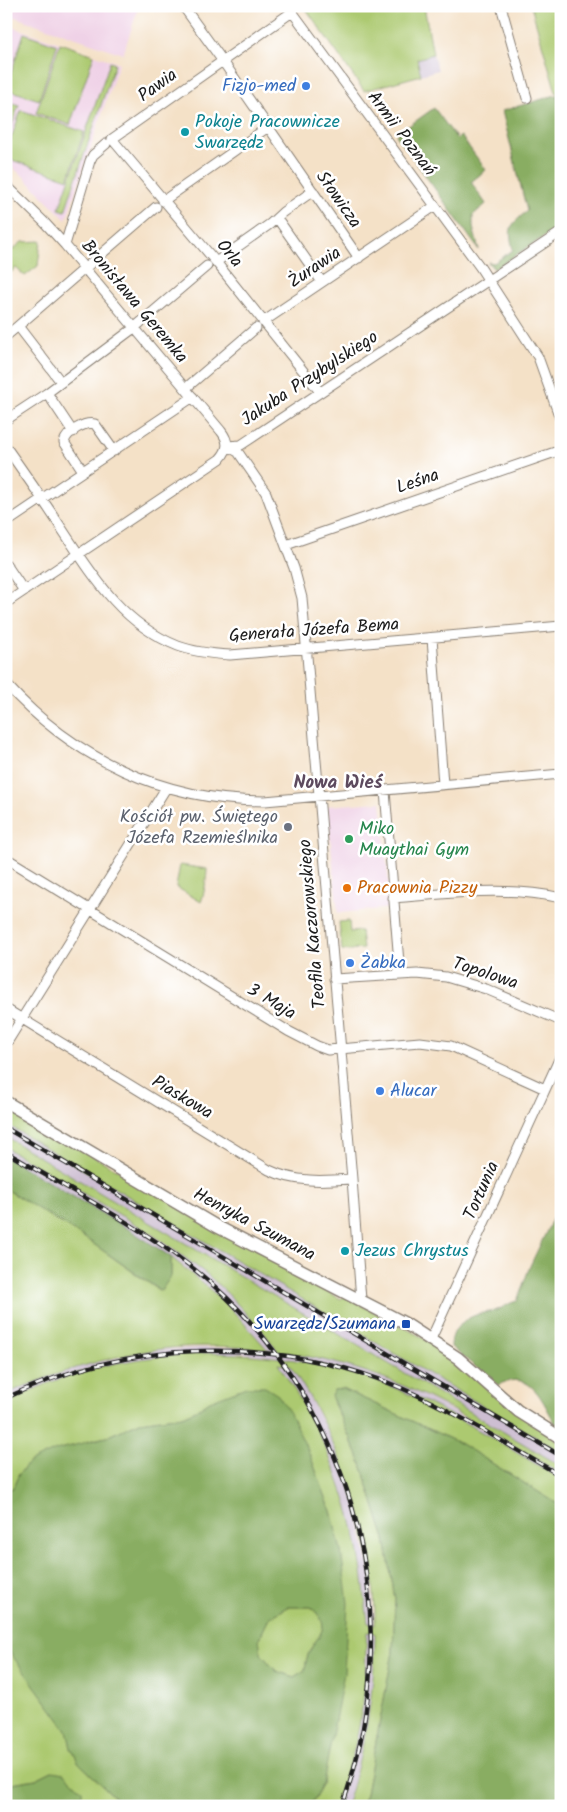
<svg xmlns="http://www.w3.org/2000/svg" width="567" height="1812" viewBox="0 0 567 1812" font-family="Kalam,sans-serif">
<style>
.built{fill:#efd0e6}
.industrial{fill:#cdbed2}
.green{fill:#acc970;stroke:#647246;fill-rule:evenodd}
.forest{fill:#89ad62;stroke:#52643f;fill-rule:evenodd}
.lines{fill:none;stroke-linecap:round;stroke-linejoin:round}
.minor-casing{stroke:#887e72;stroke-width:11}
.tertiary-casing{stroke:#887e72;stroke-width:14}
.minor{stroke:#fff;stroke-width:9}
.tertiary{stroke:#fff;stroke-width:11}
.rail-casing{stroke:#1c1c1c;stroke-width:4.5}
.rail{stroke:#fff;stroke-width:2.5;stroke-dasharray:8;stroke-linecap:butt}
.shop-dot{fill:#3f7fe0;stroke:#fff;stroke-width:2}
.culture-dot{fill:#0f9aa8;stroke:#fff;stroke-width:2}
.worship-dot{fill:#6b7280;stroke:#fff;stroke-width:2}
.leisure-dot{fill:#2e9e5b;stroke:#fff;stroke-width:2}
.food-dot{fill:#e8710a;stroke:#fff;stroke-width:2}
.transit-dot{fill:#1a4fb4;stroke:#fff;stroke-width:2}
.labels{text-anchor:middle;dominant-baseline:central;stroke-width:5;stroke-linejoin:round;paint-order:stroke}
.street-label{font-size:18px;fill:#1c1c1c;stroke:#fff}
.shop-label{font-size:18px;fill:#366cbe;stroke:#fff;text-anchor:start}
.culture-label{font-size:18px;fill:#0d838f;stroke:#fff;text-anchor:start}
.worship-label{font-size:18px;fill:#5b616d;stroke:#fff;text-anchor:end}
.leisure-label{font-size:18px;fill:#27864d;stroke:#fff;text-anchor:start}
.food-label{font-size:18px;fill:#c56008;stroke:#fff;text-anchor:start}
.transit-label{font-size:18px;fill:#164399;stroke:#fff;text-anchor:end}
.neighbourhood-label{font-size:19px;font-weight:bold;fill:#5d4a5e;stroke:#fff}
</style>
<rect width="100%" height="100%" fill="#fff"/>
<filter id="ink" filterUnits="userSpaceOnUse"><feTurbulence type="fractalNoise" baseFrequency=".02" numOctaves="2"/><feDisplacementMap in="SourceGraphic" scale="10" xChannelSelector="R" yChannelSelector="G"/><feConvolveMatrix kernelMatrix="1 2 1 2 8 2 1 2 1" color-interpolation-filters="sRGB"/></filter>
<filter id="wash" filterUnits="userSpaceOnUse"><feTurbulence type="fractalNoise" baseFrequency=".0096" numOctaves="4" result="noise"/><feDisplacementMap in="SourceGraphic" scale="20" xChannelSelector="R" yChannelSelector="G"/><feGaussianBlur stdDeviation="1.12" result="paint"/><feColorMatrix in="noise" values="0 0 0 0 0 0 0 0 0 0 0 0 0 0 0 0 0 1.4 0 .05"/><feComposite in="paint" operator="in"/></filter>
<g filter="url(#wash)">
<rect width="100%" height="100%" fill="#f4e1c7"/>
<path class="built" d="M6,6H139L123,54L6,14Z
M9,26L119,63L66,220L23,176L6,162V34Z
M381,802L391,908L338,913L327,806Z"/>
<path class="industrial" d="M433,54L438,70L421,75L416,59Z
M6,1124L561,1452V1466L6,1137Z
M6,1148L136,1225L188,1260L208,1275L243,1309L278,1351L268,1349L225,1302L183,1266L146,1240L6,1157Z
M198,1348H242L286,1353L328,1360L366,1372L406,1387L445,1407L561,1474V1479L447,1413L405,1393L365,1377L327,1366L286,1358L243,1353H198L156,1357L115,1363L88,1370L60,1379L6,1401V1394L31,1383L86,1365L156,1350Z
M278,1364L290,1366L300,1380L334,1445L347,1478L357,1510L371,1577L375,1640L372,1689L364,1743L346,1806H337L356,1740L366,1674L367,1619L362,1574L348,1508L329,1454L301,1399Z"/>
<path class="green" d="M304,6H424L433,54L417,59L421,75L364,91Z
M531,6H556L561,27V109Z
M24,33L57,45L39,100L6,89Z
M60,43L94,55L70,125L36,113Z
M110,62L115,64L65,211L59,209Z
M6,101L19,105L6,142Z
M21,110L84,132L68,179L6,158V153Z
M41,241L38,266L25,276L16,268L6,276V255L22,242Z
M180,865L207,869C207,876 204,896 201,902L176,887Z
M349,921L350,932L361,931L363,949L342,951L339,922Z
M6,1107L315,1281L314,1284L341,1299L344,1296L420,1336L442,1351L561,1443V1452L6,1124Z
M6,1137L561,1466V1474C510,1444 460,1411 406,1387C334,1355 232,1338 154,1350C103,1358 54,1373 6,1394V1189L85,1238L160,1291L171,1276V1257L225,1302L267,1349L278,1351L264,1333L228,1294L208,1275L176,1251L149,1232L6,1148Z
M198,1353C255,1353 311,1359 366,1377C435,1401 498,1442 561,1479V1506L461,1444L343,1389L334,1390L332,1396L334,1404L359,1458L385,1539L395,1599L393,1652L366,1794L361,1806H346C364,1752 374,1697 375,1640V1633L367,1632C365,1650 366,1668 365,1686C361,1727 351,1767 337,1806H310L323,1783L341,1551L331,1511L310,1455L210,1401L196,1410L182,1416L140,1422L106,1437L88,1441L19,1474L13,1488L6,1491V1401C34,1389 61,1377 90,1369C125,1360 161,1356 198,1353ZM278,1364L290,1366C337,1433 377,1542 375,1624L368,1623C365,1602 364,1580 360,1559C348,1488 318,1423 278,1364Z
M288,1607H311C334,1629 318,1632 308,1655C306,1659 306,1665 305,1670L294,1677L276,1671L261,1654L259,1639L269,1618Z
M6,1647L68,1730L71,1748L79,1763L124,1806H77L82,1802L52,1771L36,1779L6,1784Z"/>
<path class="forest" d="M556,95L561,109V226L494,269L488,262L494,263L513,250C508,226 509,227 527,211L502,111Z
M434,108L457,139L461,136L486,170L471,182L486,204L473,215V227L479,250L396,135Z
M6,1157L130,1230L171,1257V1276L161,1291L85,1238L6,1189Z
M561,1201V1432C544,1410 536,1366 498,1385L451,1347C451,1329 463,1319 479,1314C486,1312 493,1312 499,1309C506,1306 509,1303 517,1301L530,1266Z
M246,1387H265L278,1395L290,1413L310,1455L331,1511L341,1551L348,1603L344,1673L323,1783L310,1806H124L79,1763L71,1748L67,1730L6,1647V1491L13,1488L19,1474L28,1463L56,1450L106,1437L140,1422L182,1416L196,1410L210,1401ZM288,1607H311C334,1629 318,1632 308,1655C306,1659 306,1665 305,1670L294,1677L276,1671L261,1654L259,1639L269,1618Z
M343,1389L461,1444L561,1506V1806H361L366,1794L393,1652L395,1599L385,1539L359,1458L331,1396L334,1390Z
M52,1771L64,1773L82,1790V1802L77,1806H6V1784L36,1779Z"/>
</g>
<g filter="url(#ink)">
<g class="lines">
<defs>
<path id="minor" d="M183,6L222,60L359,258
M288,6L480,267L538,357L561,421
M501,6L527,98
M292,12L112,139L216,262L320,392
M6,185L44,222L65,245L221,431C229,441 229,449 220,459L6,603
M163,201L268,127
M277,218L322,282
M65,245L90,161L93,155L106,144
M216,262L270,224L283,212L313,191
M263,322L435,206
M18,326L156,207
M6,336L18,326L61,382
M186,388L256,328
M47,393L73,432
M6,420L47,393L134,328L207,266
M227,446L238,452L266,493L294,568L302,598L352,1179L361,1300
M227,446L241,445L561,232
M6,447C25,474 44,501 62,529C93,576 122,624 178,646C194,652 213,654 230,655L561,626
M83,471L64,442C67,432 85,421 95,424L114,451
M6,523L193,397
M286,545L561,450
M6,564L24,591
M432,638L443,784
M6,684C74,759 164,801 265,801L561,774
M385,791L400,975
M6,858L288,1031L317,1046L328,1050L420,1042L451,1046L545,1089
M393,898C448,894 506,885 561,898
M334,979L417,974L446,977L486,989L561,1021
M6,1009L269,1170C296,1183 323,1181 352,1179
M6,1044L166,788
M431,1339L561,1055"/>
<path id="tertiary" d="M6,1102L216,1226L406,1324L458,1358L518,1411L561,1438"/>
</defs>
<use href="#minor" class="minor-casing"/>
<use href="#tertiary" class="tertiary-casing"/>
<use href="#minor" class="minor"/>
<use href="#tertiary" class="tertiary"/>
<defs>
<path id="rail" d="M6,1128L561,1456
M6,1152C76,1194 152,1231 213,1285C359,1415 408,1623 342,1806
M6,1398C129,1339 273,1335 399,1387C455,1411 508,1445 561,1476"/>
</defs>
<use href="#rail" class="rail-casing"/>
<use href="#rail" class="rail"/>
</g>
</g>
<g class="shop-dot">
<circle cx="306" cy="86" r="5"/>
<circle cx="350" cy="963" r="5"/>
<circle cx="380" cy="1091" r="5"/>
</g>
<g class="culture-dot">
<circle cx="185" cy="132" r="5"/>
<circle cx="345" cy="1251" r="5"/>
</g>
<circle class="worship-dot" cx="288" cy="827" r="5"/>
<circle class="leisure-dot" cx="349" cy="839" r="5"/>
<circle class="food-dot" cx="347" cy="888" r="5"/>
<rect class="transit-dot" x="401" y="1319" width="10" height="10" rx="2.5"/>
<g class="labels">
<g class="street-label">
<text transform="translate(158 86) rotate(-36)">Pawia</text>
<text transform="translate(401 134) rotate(53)">Armii Poznań</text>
<text transform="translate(338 200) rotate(55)">Słowicza</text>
<text transform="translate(229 254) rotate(51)">Orla</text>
<text transform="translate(315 268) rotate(-34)">Żurawia</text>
<text transform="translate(134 302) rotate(50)">Bronisława Geremka</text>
<text transform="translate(310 379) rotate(-33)">Jakuba Przybylskiego</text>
<text transform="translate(418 482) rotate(-19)">Leśna</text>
<text transform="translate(314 631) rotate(-4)">Generała Józefa Bema</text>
<text transform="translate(313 924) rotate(-95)">Teofila Kaczorowskiego</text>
<text transform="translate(485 974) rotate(18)">Topolowa</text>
<text transform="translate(271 1002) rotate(31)">3 Maja</text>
<text transform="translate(182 1098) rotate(31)">Piaskowa</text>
<text transform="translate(482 1191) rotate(-66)">Tortunia</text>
<text transform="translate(254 1225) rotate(28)">Henryka Szumana</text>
</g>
<g class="shop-label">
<text x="296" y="86" text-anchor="end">Fizjo-med</text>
<text x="360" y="963">Żabka</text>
<text x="390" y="1091">Alucar</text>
</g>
<g class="culture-label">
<text x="195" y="122">Pokoje Pracownicze<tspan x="195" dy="21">Swarzędz</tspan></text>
<text x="355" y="1251">Jezus Chrystus</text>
</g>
<g class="worship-label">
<text x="278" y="817">Kościół pw. Świętego<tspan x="278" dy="21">Józefa Rzemieślnika</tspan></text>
</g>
<g class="leisure-label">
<text x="359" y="829">Miko<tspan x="359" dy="21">Muaythai Gym</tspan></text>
</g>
<g class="food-label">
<text x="357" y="888">Pracownia Pizzy</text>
</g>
<g class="transit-label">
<text x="396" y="1324">Swarzędz/Szumana</text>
</g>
<g class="neighbourhood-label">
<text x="338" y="783">Nowa Wieś</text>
</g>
</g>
<rect width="567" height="1812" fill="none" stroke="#fff" stroke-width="25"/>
</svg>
